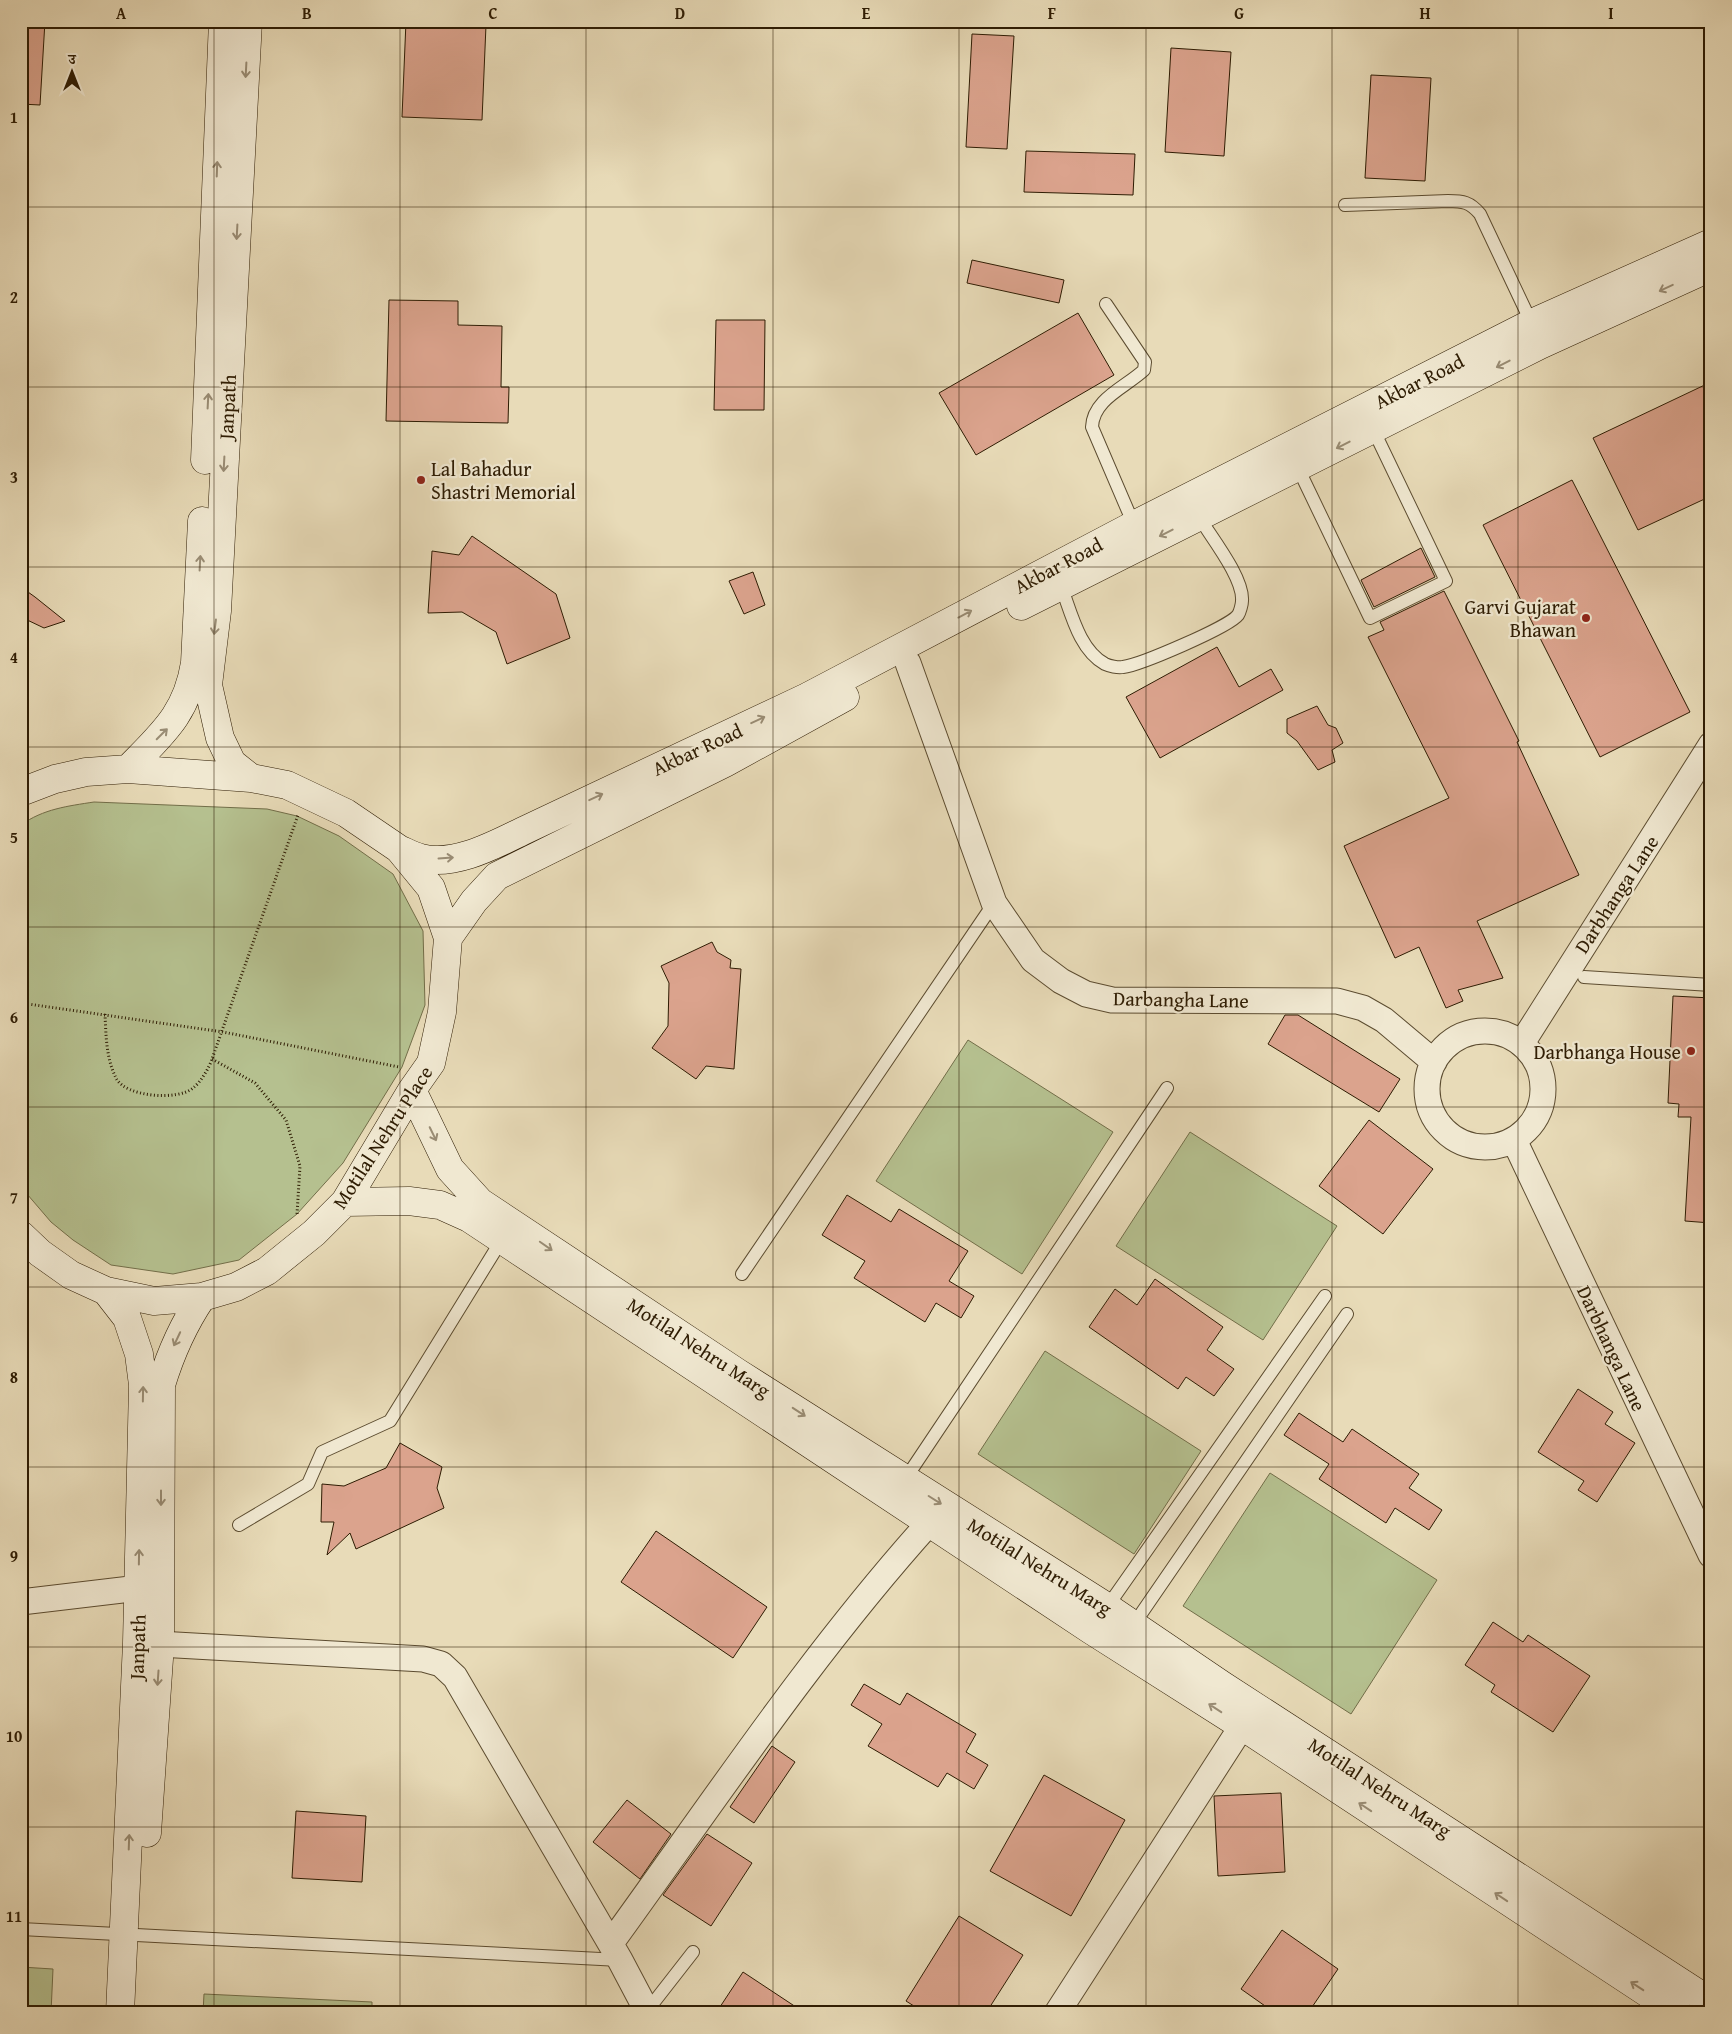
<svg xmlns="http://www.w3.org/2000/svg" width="1732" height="2034" viewBox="0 0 1732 2034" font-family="'Gentium Book Plus','Noto Serif Devanagari',serif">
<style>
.green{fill:#b5c08f;stroke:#726e49}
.building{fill:#dba38d;stroke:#2e1c03}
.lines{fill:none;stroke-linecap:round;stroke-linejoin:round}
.lane-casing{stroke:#5c4c30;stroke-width:14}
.street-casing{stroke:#5c4c30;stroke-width:27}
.secondary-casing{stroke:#2e1c03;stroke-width:29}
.path{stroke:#2e1c03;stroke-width:3;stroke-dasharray:1 2.5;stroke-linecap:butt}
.lane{stroke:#f0e8d1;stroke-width:12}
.street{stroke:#f0e8d1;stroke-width:25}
.secondary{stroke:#f0e8d1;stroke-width:28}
.oneway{stroke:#998c74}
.grid{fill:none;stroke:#2e1c03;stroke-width:1;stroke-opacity:0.55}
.poi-dot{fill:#8f2418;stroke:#f0e8d1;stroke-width:2}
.labels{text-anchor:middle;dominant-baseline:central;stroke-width:4.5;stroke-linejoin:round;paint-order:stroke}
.street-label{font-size:20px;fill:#2e1c03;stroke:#f0e8d1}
.poi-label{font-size:20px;fill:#2e1c03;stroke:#f0e8d1;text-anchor:end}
.neatline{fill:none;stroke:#2e1c03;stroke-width:2}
.grid-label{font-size:16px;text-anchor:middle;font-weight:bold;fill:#2e1c03}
</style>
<rect width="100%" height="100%" fill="#e8dbb8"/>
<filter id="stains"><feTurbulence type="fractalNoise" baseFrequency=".004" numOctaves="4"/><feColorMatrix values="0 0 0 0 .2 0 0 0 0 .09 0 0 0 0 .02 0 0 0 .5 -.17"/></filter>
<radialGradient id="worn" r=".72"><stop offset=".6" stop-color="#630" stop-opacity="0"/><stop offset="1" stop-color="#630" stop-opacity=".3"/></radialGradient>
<path class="green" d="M94,802L267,809L297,816L339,836L393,874L423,931L425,1005L402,1067L343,1163L297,1214L239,1260L173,1274L111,1265L73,1240L51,1222L21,1187V825C43,809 68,806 94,802Z
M968,1040L1113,1132L1022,1274L876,1181Z
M1190,1132L1337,1226L1263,1340L1116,1246Z
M1045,1351L1201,1451L1134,1554L978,1454Z
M1270,1473L1437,1580L1351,1714L1183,1606Z
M21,1967L53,1969L51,2013H21Z
M204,1994L372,2002V2013H203Z"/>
<path class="building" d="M21,21H45L40,105L21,104Z
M406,21L486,25L482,120L402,117Z
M972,34L1014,36L1007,149L966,147Z
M1171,48L1231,52L1224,156L1165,152Z
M1371,75L1431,78L1425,181L1365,178Z
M1026,151L1135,154L1133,195L1024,192Z
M972,260L1064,280L1059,303L967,283Z
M389,300L458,301V325L502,326L501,387H509L508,423L386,421Z
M1078,313L1114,375L976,455L939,393Z
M716,320H765L764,410H714Z
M1711,382V496L1638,530L1593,438Z
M1572,480L1690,712L1600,757L1483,525Z
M472,536L556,594L570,638L507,664L496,632L462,612L428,613L432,551L459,555Z
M1421,548L1435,577L1374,607L1361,580Z
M753,572L765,605L744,614L729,581Z
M21,587L35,597L65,621L44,628L21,617Z
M1444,591L1519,741L1517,742L1579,875L1477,921L1503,978L1458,990L1463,1001L1446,1008L1419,947L1395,958L1344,846L1449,798L1368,637L1384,630L1380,622Z
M1217,647L1239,687L1271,669L1283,690L1160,758L1126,697Z
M1317,706L1328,725L1336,728L1343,743L1332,750L1335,762L1318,770L1297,741L1287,733V719Z
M712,942L717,952L731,960L730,968L741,969L734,1069L706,1066L696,1079L652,1048L668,1026L669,983L661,966Z
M1673,996L1711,998V1223L1685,1221L1691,1117H1678L1679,1104L1668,1103Z
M1285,1015H1298L1400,1079L1379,1112L1268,1044Z
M1369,1120L1433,1169L1383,1234L1319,1186Z
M847,1195L891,1222L899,1209L968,1251L949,1281L974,1296L961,1318L936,1303L925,1322L854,1278L865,1261L822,1235Z
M1155,1279L1223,1327L1207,1350L1234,1369L1214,1396L1186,1377L1178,1389L1089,1327L1115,1289L1137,1305Z
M1578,1389L1613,1412L1605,1424L1635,1443L1597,1502L1578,1490L1584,1481L1538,1452Z
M1299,1413L1343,1442L1352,1429L1419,1474L1409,1488L1442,1510L1429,1530L1395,1508L1386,1523L1319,1479L1329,1464L1284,1435Z
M400,1443L442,1467L437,1488L444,1508L356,1549L350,1533L327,1555L334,1522H321L322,1484L344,1486L386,1468Z
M656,1531L767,1607L733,1658L621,1582Z
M1493,1622L1523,1642L1528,1635L1590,1676L1553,1732L1491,1692L1495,1685L1465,1665Z
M864,1684L900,1705L907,1693L976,1734L966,1752L988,1765L974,1789L947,1773L938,1787L868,1746L882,1724L851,1705Z
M772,1746L795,1762L754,1823L730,1807Z
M1044,1775L1125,1820L1071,1916L990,1871Z
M1281,1793L1285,1872L1218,1876L1214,1796Z
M627,1800L671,1834L640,1879L593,1842Z
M296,1811L366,1816L362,1882L292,1878Z
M707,1834L752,1863L711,1926L663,1895Z
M959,1916L1023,1955L986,2013H925L906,2001Z
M1282,1930L1338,1969L1308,2013H1275L1241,1989Z
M743,1972L805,2013H716Z"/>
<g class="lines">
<defs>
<path id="lane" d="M1345,205L1448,201C1463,201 1470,202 1480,214L1532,324
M1106,304L1145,362L1144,370C1126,387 1093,399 1092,427L1134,525
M1298,468L1370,618L1446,581L1373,429
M1061,586C1071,612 1079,650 1105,664C1109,666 1118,668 1123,667C1140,665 1229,627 1238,615C1240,612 1242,604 1242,601C1244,578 1211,537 1199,517
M1584,977L1711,985
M742,1274L994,903
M904,1481L1167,1088
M239,1525L308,1484L322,1452L390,1421L501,1241
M1105,1610L1325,1296
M1132,1627L1347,1314
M21,1929L620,1960
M647,2011L693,1952"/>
<path id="street" d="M908,663L994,903L1033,960L1061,981L1086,994L1112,1000L1337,1001L1363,1008L1384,1020L1434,1062
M1427 1089a58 58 0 1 1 116 0a58 58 0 1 1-116 0Z
M1522,1043L1711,745
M1514,1140L1711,1555
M21,1602L139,1588
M141,1643L423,1659L441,1664L455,1677L620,1960L648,2013
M611,1943C714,1801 812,1653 930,1522
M1057,2013L1242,1726"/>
<path id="secondary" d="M248,21L217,611L208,685L220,738L232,763L251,778
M205,460L223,21
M1021,606L1540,345L1711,267
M128,769C162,734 187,714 195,663L202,521
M21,792L55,779L86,772L128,769L251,778L287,785L346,813L399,849L431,888L448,938L442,1012L431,1063L412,1090L345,1202L314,1233L267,1271L236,1287L202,1297L154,1301L106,1291L71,1275L40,1253L21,1235
M399,849C406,852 413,856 421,858C455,867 496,844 525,830L807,697L1134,525L1532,323L1711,243
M448,938L474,901L497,876L725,763L845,697
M412,1090L450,1169L480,1202L738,1373L1107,1607L1222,1685L1711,2002
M345,1202L409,1201L440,1205L469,1218L1091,1630L1242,1726L1678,2013
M106,1291L127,1318L139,1354L143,1385L137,1643L120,2013
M147,1833L160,1644L161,1385C171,1352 183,1325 202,1297"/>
</defs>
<use href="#lane" class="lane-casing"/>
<use href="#street" class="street-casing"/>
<use href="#secondary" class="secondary-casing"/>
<path class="path" d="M21,1003L223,1032L399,1067
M105,1014C106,1035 106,1058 116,1078C125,1097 178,1101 193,1088C201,1082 209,1068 212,1059L298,815
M212,1059L255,1083L286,1120L300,1166L297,1214"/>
<use href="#lane" class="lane"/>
<use href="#street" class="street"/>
<use href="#secondary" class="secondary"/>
</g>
<defs><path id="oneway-shaft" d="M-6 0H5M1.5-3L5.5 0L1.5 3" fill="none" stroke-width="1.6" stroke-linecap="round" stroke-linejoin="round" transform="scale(1.25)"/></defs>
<g class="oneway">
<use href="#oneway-shaft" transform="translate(246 70) rotate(93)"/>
<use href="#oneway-shaft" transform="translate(217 169) rotate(-88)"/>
<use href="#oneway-shaft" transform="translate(237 232) rotate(93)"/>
<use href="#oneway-shaft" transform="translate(1666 288) rotate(155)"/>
<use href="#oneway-shaft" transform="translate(1503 364) rotate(153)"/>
<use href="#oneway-shaft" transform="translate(208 401) rotate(-87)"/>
<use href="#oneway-shaft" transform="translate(1343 445) rotate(153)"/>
<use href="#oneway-shaft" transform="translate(224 464) rotate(93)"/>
<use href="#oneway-shaft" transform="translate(1166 533) rotate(153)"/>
<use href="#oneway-shaft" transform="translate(200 563) rotate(-87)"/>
<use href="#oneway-shaft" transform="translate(965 614) rotate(-28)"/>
<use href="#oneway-shaft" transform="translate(215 627) rotate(97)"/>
<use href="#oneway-shaft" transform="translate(758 720) rotate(-25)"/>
<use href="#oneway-shaft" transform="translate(162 734) rotate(-45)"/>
<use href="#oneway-shaft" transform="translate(596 797) rotate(-25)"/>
<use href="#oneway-shaft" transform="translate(446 858) rotate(-4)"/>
<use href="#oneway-shaft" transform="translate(433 1134) rotate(64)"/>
<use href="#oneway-shaft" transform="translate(546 1246) rotate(35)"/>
<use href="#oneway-shaft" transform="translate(177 1339) rotate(115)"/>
<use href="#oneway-shaft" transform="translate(143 1394) rotate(-89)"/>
<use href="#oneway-shaft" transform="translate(799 1412) rotate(33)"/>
<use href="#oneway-shaft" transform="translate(161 1498) rotate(90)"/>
<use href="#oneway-shaft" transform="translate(935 1500) rotate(32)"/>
<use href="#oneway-shaft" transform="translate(139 1557) rotate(-89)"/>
<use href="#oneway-shaft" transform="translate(158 1678) rotate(94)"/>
<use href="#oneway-shaft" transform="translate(1215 1708) rotate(-147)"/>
<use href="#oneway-shaft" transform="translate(1365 1807) rotate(-146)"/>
<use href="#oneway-shaft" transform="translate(129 1842) rotate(-88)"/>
<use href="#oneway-shaft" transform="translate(1501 1897) rotate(-146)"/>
<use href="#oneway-shaft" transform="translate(1637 1986) rotate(-147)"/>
</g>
<path class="grid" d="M214,21V2013M400,21V2013M586,21V2013M773,21V2013M959,21V2013M1146,21V2013M1332,21V2013M1518,21V2013M21,207H1711M21,387H1711M21,567H1711M21,747H1711M21,927H1711M21,1107H1711M21,1287H1711M21,1467H1711M21,1647H1711M21,1827H1711"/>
<g class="poi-dot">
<circle cx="421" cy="480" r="5"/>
<circle cx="1586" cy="618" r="5"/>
<circle cx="1691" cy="1051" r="5"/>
</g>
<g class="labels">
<g class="street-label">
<text transform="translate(1419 381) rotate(-27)">Akbar Road</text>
<text transform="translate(227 407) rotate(-87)">Janpath</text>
<text transform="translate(1058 565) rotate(-28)">Akbar Road</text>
<text transform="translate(697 749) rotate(-25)">Akbar Road</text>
<text transform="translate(1616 894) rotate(-57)">Darbhanga Lane</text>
<text transform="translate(1181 999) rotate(1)">Darbangha Lane</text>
<text transform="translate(382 1137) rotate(-57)">Motilal Nehru Place</text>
<text transform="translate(699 1347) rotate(33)">Motilal Nehru Marg</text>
<text transform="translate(1612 1348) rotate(65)">Darbhanga Lane</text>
<text transform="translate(1040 1566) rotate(32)">Motilal Nehru Marg</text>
<text transform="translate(137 1647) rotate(-88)">Janpath</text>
<text transform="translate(1380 1787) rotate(33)">Motilal Nehru Marg</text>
</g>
<g class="poi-label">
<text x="431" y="468" text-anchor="start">Lal Bahadur<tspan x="431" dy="23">Shastri Memorial</tspan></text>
<text x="1576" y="606">Garvi Gujarat<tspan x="1576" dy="23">Bhawan</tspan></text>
<text x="1681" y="1051">Darbhanga House</text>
</g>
</g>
<rect width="1732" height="2034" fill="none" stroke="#e8dbb8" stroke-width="55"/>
<g transform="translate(72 72)" stroke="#f0e8d1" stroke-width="4" paint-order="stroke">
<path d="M0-4L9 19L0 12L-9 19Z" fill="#2e1c03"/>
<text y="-8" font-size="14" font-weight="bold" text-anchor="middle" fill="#2e1c03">उ</text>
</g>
<rect x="28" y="28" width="1676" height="1978" class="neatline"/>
<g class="grid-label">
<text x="121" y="19">A</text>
<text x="307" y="19">B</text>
<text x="493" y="19">C</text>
<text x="680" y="19">D</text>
<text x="866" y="19">E</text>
<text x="1052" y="19">F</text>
<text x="1239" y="19">G</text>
<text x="1425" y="19">H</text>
<text x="1611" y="19">I</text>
<text x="14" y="123">1</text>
<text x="14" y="303">2</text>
<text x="14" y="483">3</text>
<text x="14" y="663">4</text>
<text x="14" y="843">5</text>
<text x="14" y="1023">6</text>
<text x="14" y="1203">7</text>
<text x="14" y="1383">8</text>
<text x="14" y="1562">9</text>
<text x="14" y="1742">10</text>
<text x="14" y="1922">11</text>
</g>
<rect width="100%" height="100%" filter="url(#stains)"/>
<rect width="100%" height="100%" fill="url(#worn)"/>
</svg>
